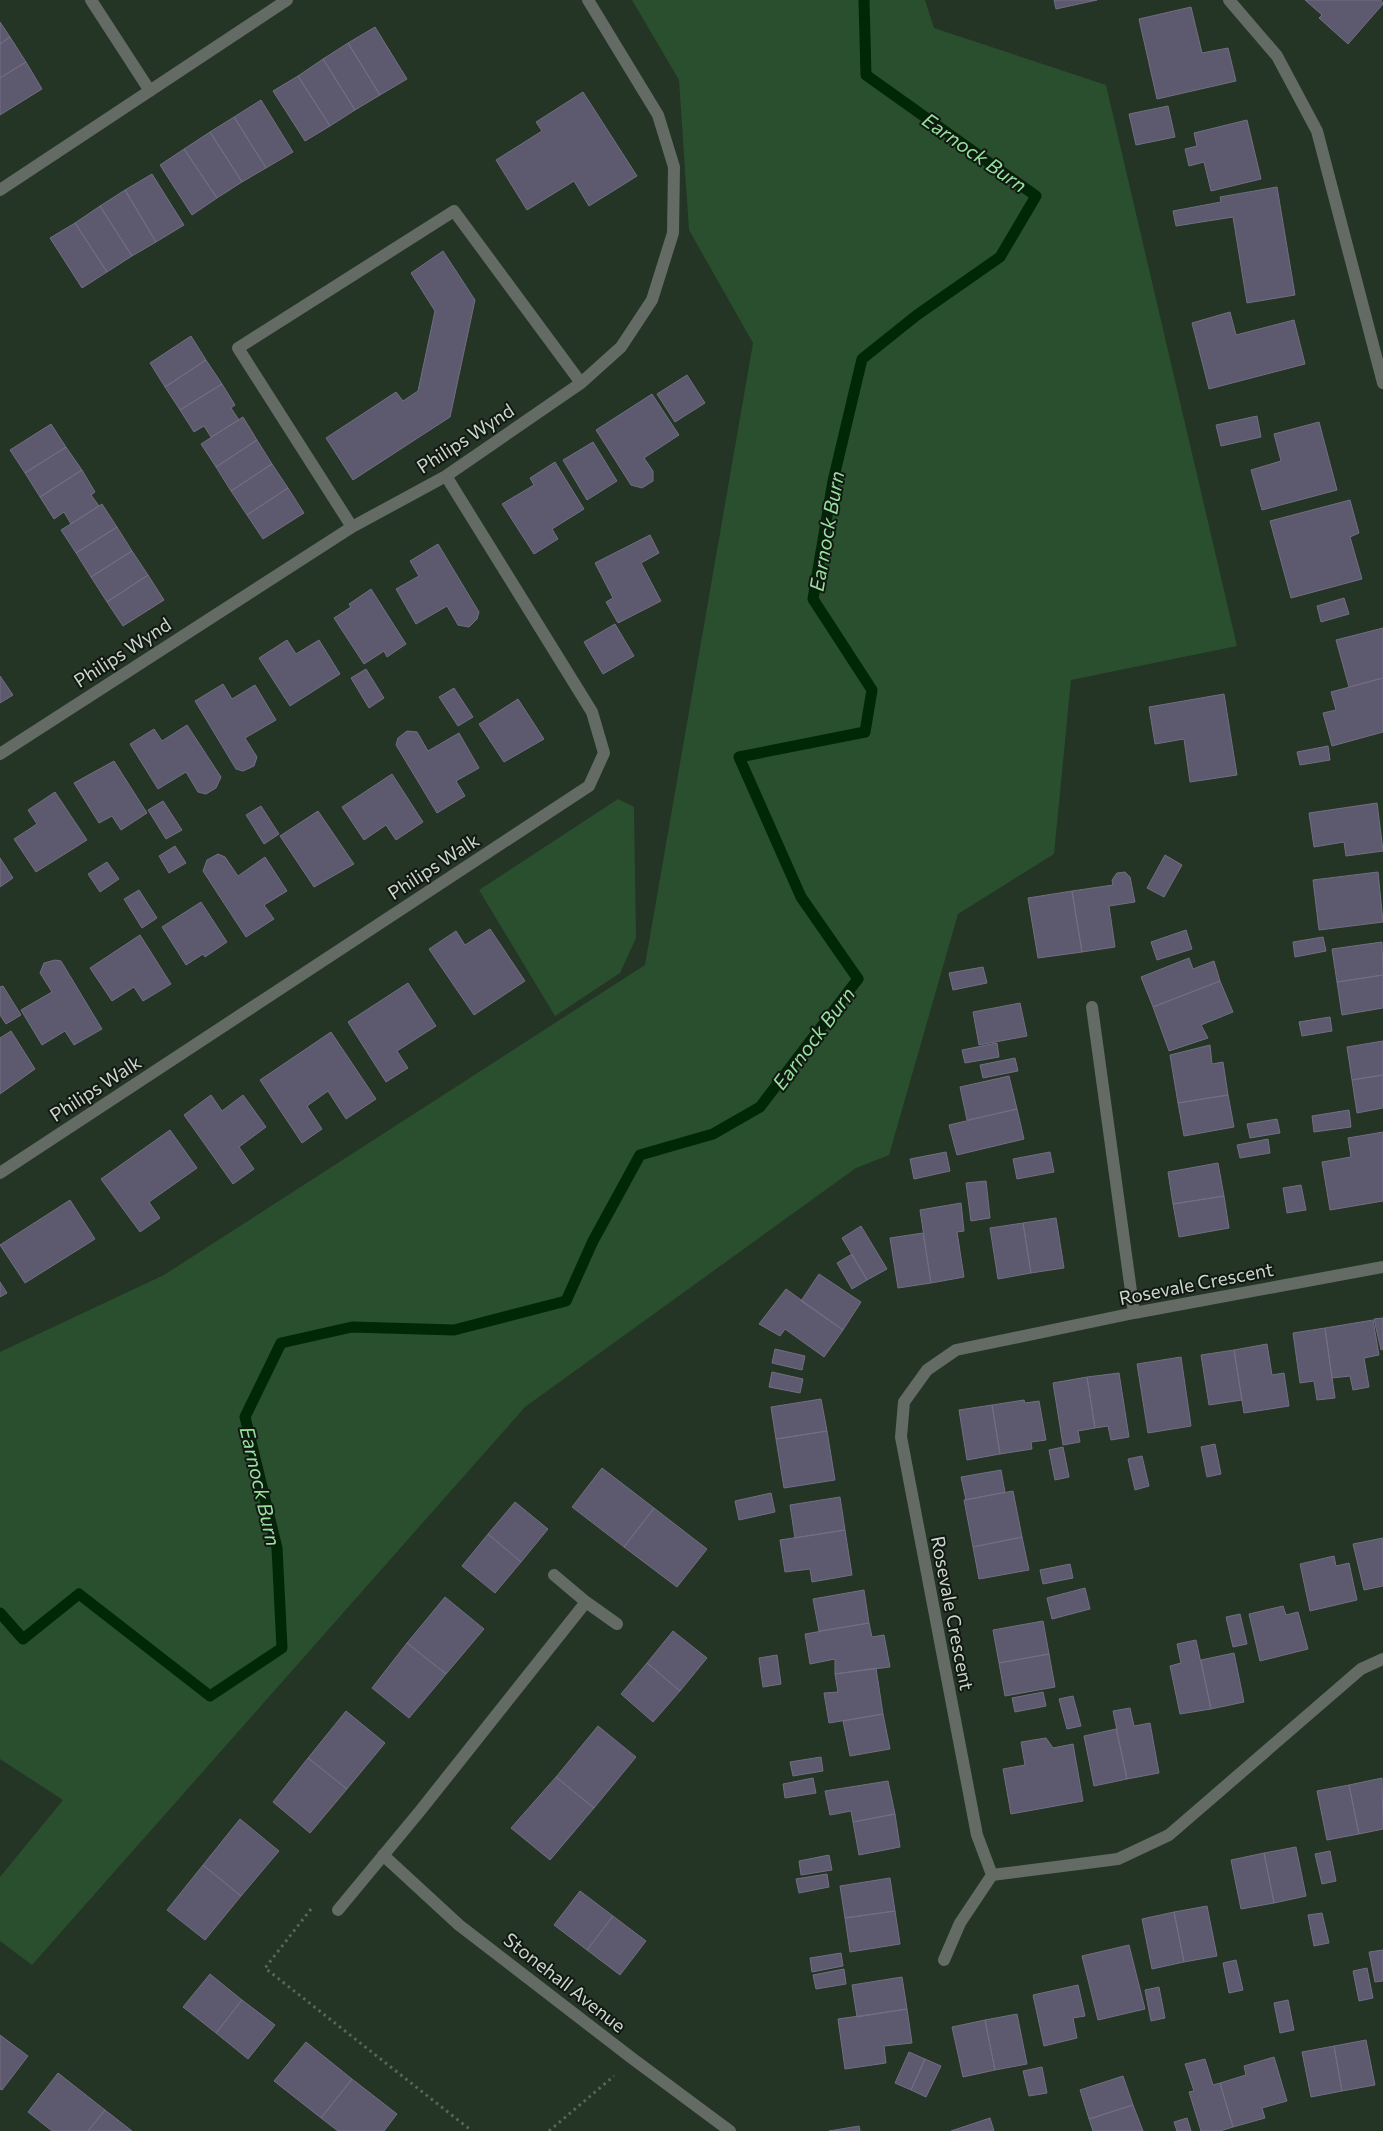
<svg xmlns="http://www.w3.org/2000/svg" width="1383" height="2131" viewBox="0 0 1383 2131" font-family="Commissioner,sans-serif">
<style>
.green{fill:#294f2e}
.lines{fill:none;stroke-linecap:round;stroke-linejoin:round}
.stream{stroke:#002706;stroke-width:11}
.building{fill:#5d596e;stroke:#726e83}
.path{stroke:#59675a;stroke-width:3;stroke-dasharray:2.5 4;stroke-linecap:butt}
.minor{stroke:#636b64;stroke-width:12}
.labels{text-anchor:middle;dominant-baseline:central;stroke-width:4;stroke-linejoin:round;paint-order:stroke}
.street-label{font-size:19px;fill:#ccd6cc;stroke:#121913}
.water-label{font-size:20px;font-style:italic;fill:#94e29c;stroke:#121913}
</style>
<rect width="100%" height="100%" fill="#243425"/>
<path class="green" d="M632,0H925L934,28L1106,85L1237,646L1071,680L1054,854L958,914L889,1155L856,1168L525,1407L32,1965L0,1941V1877L63,1800L0,1759V1352L164,1275L645,965L753,343L689,230L679,80Z
M618,799L634,807L636,938L620,973L555,1016L479,890Z"/>
<g class="lines">
<path class="stream" d="M0,1613L23,1639L79,1594L210,1696L282,1648L277,1548L245,1417L281,1343L352,1327L454,1330L566,1301L593,1241L640,1155L713,1134L760,1107L858,979L801,897L739,757L865,732L872,690L813,599L833,481L862,359L917,315L1000,257L1036,196L866,75L864,0"/>
</g>
<path class="building" d="M1054,0H1097L1056,9Z
M1305,0H1381L1383,4L1348,44L1319,18L1322,15Z
M1191,7L1202,53L1228,48L1236,81L1157,99L1139,19Z
M0,22L10,37L0,44Z
M375,27L407,79L380,95L348,43Z
M10,37L26,62L0,78V44Z
M348,43L380,95L355,110L323,59Z
M323,59L355,110L330,126L298,76Z
M26,62L42,89L0,115V78Z
M298,76L330,126L305,141L273,91Z
M583,92L637,176L589,206L574,181L527,210L496,160L542,131L536,122Z
M261,100L293,152L266,168L234,117Z
M1168,106L1175,137L1136,145L1129,114Z
M234,117L266,168L242,182L210,132Z
M1247,120L1261,179L1211,191L1204,162L1189,166L1185,149L1197,146L1194,133Z
M210,132L242,182L217,198L184,149Z
M184,149L217,198L192,215L160,165Z
M152,174L184,225L156,242L125,190Z
M1277,187L1295,295L1247,303L1233,217L1176,226L1173,211L1221,202L1220,197Z
M125,190L156,242L132,256L100,206Z
M100,206L132,256L107,272L75,223Z
M75,223L107,272L82,288L50,238Z
M443,251L475,300L450,417L353,480L326,438L396,392L403,401L418,391L435,311L411,273Z
M1230,312L1236,335L1294,320L1305,364L1209,389L1192,323Z
M191,336L206,360L165,387L150,363Z
M206,360L222,384L180,410L165,387Z
M687,375L705,403L675,422L657,394Z
M222,384L235,405L231,408L239,420L211,437L204,426L194,432L180,410Z
M652,394L679,435L644,458L653,471V481L642,488L631,485L596,430Z
M1257,416L1261,437L1221,446L1216,425Z
M243,417L257,440L216,467L201,444Z
M1319,422L1337,490L1262,510L1251,470L1281,461L1274,434Z
M51,424L66,447L25,473L10,450Z
M257,440L272,464L231,491L216,467Z
M593,442L617,481L587,500L563,460Z
M66,447L82,470L40,497L25,473Z
M555,462L584,509L552,529L558,539L534,554L502,504L534,485L530,478Z
M272,464L288,488L247,515L231,491Z
M82,470L95,492L91,495L99,506L71,524L64,512L54,519L40,497Z
M288,488L304,513L263,539L247,515Z
M1350,500L1359,533L1350,537L1362,579L1291,598L1270,521Z
M102,504L117,527L76,553L61,530Z
M117,527L132,551L91,577L76,553Z
M650,535L659,553L641,563L661,601L618,623L606,602L613,598L595,563Z
M438,544L479,612L477,619L469,627L458,625L447,606L416,624L396,589L419,576L410,561Z
M132,551L148,575L107,602L91,577Z
M148,575L164,600L123,626L107,602Z
M371,589L406,644L387,657L384,651L364,664L334,618L351,607L349,604Z
M1344,598L1349,614L1321,622L1317,606Z
M615,624L634,656L603,674L584,642Z
M1383,628V678L1349,687L1336,640Z
M287,640L296,654L319,640L340,674L290,706L259,658Z
M366,669L384,698L369,708L351,678Z
M0,676L13,695L0,703Z
M1383,678V732L1332,746L1323,713L1336,710L1331,692Z
M223,684L232,699L255,685L276,720L245,738L257,757L254,766L243,771L236,769L195,701Z
M454,688L473,717L458,726L439,697Z
M1224,694L1237,775L1190,782L1184,739L1155,744L1149,707Z
M518,699L544,739L504,762L479,724Z
M187,725L221,777L216,788L206,794L198,792L186,772L158,789L130,744L154,729L162,741Z
M407,731L417,732L428,751L459,733L479,768L456,781L465,796L437,813L396,745L398,738Z
M1328,746L1330,760L1300,765L1297,752Z
M114,761L147,813L121,830L112,816L99,823L74,783Z
M392,774L423,822L396,840L386,825L364,840L342,807Z
M55,792L87,840L36,872L14,839L37,824L28,810Z
M163,801L182,830L166,839L148,810Z
M1377,803L1383,851L1346,856L1344,842L1314,847L1309,813Z
M261,806L279,834L264,844L246,815Z
M318,811L354,864L314,887L280,836Z
M175,846L186,863L169,873L159,856Z
M218,854L225,857L238,876L265,857L287,891L264,905L274,919L246,937L203,871L207,860Z
M1165,855L1182,865L1164,897L1147,888Z
M0,858L13,878L0,887Z
M107,862L119,879L100,892L88,874Z
M1125,872L1130,877L1135,902L1109,906L1115,947L1082,952L1072,891L1113,885L1112,880L1117,873Z
M1378,872L1383,922L1319,930L1313,880Z
M139,890L157,918L142,928L124,899Z
M1072,891L1082,952L1038,958L1028,898Z
M201,902L227,942L205,957L203,954L186,965L162,927Z
M490,929L525,981L474,1015L429,949L456,931L465,945Z
M1186,930L1192,949L1157,960L1151,942Z
M140,935L171,984L143,1001L134,987L112,1001L90,968Z
M1323,937L1326,951L1295,957L1293,942Z
M1382,942L1383,975L1337,982L1332,949Z
M1189,958L1193,969L1214,961L1220,981L1153,1007L1141,977Z
M55,960L61,961L102,1029L74,1045L65,1031L42,1045L21,1010L52,992L40,973L44,963Z
M983,967L987,983L953,990L949,973Z
M1383,975V1008L1342,1015L1337,982Z
M1220,981L1233,1012L1201,1025L1208,1038L1169,1051L1153,1007Z
M408,983L436,1026L397,1051L408,1068L386,1082L348,1022Z
M3,986L21,1015L6,1024L0,1015V987Z
M1020,1003L1027,1036L979,1045L973,1012Z
M1330,1017L1332,1031L1302,1036L1299,1022Z
M11,1031L35,1069L0,1094V1038Z
M331,1032L376,1099L346,1119L328,1091L307,1106L322,1129L302,1143L260,1080Z
M1383,1041V1075L1352,1080L1347,1047Z
M997,1043L999,1057L965,1063L962,1050Z
M1210,1045L1212,1064L1223,1062L1228,1095L1178,1103L1170,1055Z
M1015,1058L1018,1071L983,1078L980,1065Z
M1383,1075V1108L1357,1113L1352,1080Z
M1009,1076L1017,1109L967,1120L960,1087Z
M211,1095L222,1111L243,1095L266,1127L239,1147L254,1169L233,1184L184,1115Z
M1228,1095L1234,1127L1184,1136L1178,1103Z
M1017,1109L1024,1139L957,1155L949,1125Z
M1349,1110L1351,1127L1314,1132L1312,1116Z
M1277,1119L1280,1133L1250,1138L1247,1124Z
M170,1130L197,1168L149,1202L160,1218L140,1232L101,1179Z
M1383,1132V1201L1330,1210L1322,1162L1351,1157L1348,1138Z
M1268,1139L1270,1153L1240,1158L1237,1145Z
M946,1152L950,1171L914,1179L910,1159Z
M1050,1152L1054,1172L1017,1179L1013,1159Z
M1218,1163L1224,1196L1173,1204L1168,1172Z
M986,1181L990,1218L971,1221L966,1183Z
M1301,1185L1306,1210L1287,1213L1283,1188Z
M1224,1196L1229,1228L1179,1237L1173,1204Z
M70,1200L95,1239L25,1283L0,1245Z
M961,1203L964,1231L957,1232L964,1277L931,1283L920,1210Z
M1056,1218L1064,1268L1031,1273L1023,1223Z
M1023,1223L1031,1273L998,1279L990,1228Z
M861,1226L887,1269L867,1280L842,1238Z
M923,1233L931,1283L898,1288L890,1238Z
M852,1254L867,1280L852,1289L837,1263Z
M819,1274L861,1302L843,1330L801,1301Z
M0,1282L7,1293L0,1297Z
M786,1289L843,1330L824,1357L785,1329L780,1336L759,1324Z
M1383,1318V1349L1381,1350L1374,1319Z
M1373,1320L1379,1355L1364,1358L1369,1387L1353,1390L1350,1376L1332,1378L1325,1328Z
M1325,1328L1335,1398L1317,1400L1314,1381L1300,1383L1293,1333Z
M1267,1344L1272,1375L1284,1373L1289,1406L1244,1413L1234,1350Z
M775,1349L805,1356L802,1370L772,1363Z
M1234,1350L1242,1400L1209,1405L1201,1355Z
M1181,1357L1191,1426L1148,1433L1137,1364Z
M772,1372L803,1379L800,1393L769,1387Z
M1119,1373L1129,1437L1111,1440L1108,1426L1095,1428L1087,1377Z
M1087,1377L1095,1428L1078,1431L1080,1442L1063,1445L1053,1383Z
M821,1399L827,1431L776,1439L771,1407Z
M1024,1400L1025,1403L1039,1401L1046,1440L1031,1442L1032,1449L1000,1454L992,1405Z
M992,1405L1000,1454L967,1460L959,1410Z
M827,1431L835,1480L784,1488L776,1439Z
M1215,1444L1221,1474L1207,1477L1201,1447Z
M1063,1447L1069,1477L1055,1480L1049,1450Z
M1142,1456L1149,1486L1135,1490L1128,1459Z
M602,1468L654,1508L624,1547L572,1507Z
M1001,1470L1005,1492L966,1500L961,1477Z
M1013,1491L1022,1537L973,1547L964,1500Z
M771,1493L775,1512L739,1520L735,1501Z
M840,1497L845,1530L795,1538L790,1505Z
M515,1502L548,1529L521,1562L488,1534Z
M654,1508L707,1549L677,1587L624,1547Z
M845,1530L852,1575L812,1582L810,1569L785,1572L780,1540Z
M488,1534L521,1562L495,1593L462,1566Z
M1022,1537L1029,1570L979,1579L973,1547Z
M1383,1538V1586L1364,1590L1353,1544Z
M1334,1556L1336,1566L1349,1563L1357,1600L1310,1611L1300,1564Z
M1070,1564L1073,1578L1043,1584L1040,1570Z
M1085,1588L1090,1609L1052,1619L1047,1598Z
M864,1590L869,1623L819,1631L813,1599Z
M445,1597L484,1629L446,1674L407,1643Z
M1283,1606L1286,1615L1298,1612L1308,1649L1260,1661L1249,1614Z
M1240,1614L1247,1644L1233,1647L1226,1617Z
M1043,1621L1049,1654L999,1663L993,1630Z
M869,1623L872,1637L884,1635L890,1667L835,1674V1659L810,1664L805,1634Z
M673,1631L707,1658L680,1691L647,1663Z
M1196,1640L1211,1709L1180,1714L1170,1666L1181,1663L1177,1644Z
M407,1643L446,1674L409,1718L372,1688Z
M1234,1653L1244,1702L1211,1709L1201,1660Z
M1049,1654L1055,1687L1005,1696L999,1663Z
M777,1655L781,1684L763,1687L759,1658Z
M647,1663L680,1691L653,1722L621,1694Z
M876,1668L883,1714L829,1723L824,1693L838,1692L835,1674Z
M1043,1692L1046,1706L1015,1712L1012,1698Z
M1073,1696L1081,1726L1067,1729L1059,1699Z
M1130,1708L1134,1726L1150,1723L1159,1773L1127,1779L1113,1711Z
M346,1711L385,1743L347,1789L308,1758Z
M883,1714L890,1749L850,1756L843,1721Z
M598,1726L636,1757L594,1808L556,1777Z
M1116,1729L1127,1779L1094,1786L1084,1736Z
M1046,1738L1053,1748L1073,1744L1083,1801L1011,1814L1003,1769L1025,1765L1021,1742Z
M821,1757L823,1771L793,1776L790,1762Z
M308,1758L347,1789L310,1833L273,1802Z
M556,1777L594,1808L550,1860L511,1828Z
M813,1778L816,1793L785,1798L783,1784Z
M1382,1778L1383,1829L1359,1834L1349,1785Z
M888,1781L895,1814L853,1822L851,1811L830,1815L825,1791Z
M1349,1785L1359,1834L1327,1840L1317,1791Z
M895,1814L900,1847L859,1855L853,1822Z
M240,1819L279,1851L241,1896L203,1865Z
M1296,1847L1306,1896L1274,1903L1264,1853Z
M1330,1851L1336,1881L1322,1884L1315,1854Z
M1264,1853L1274,1903L1241,1909L1231,1860Z
M829,1855L832,1870L801,1875L799,1861Z
M203,1865L241,1896L205,1940L167,1910Z
M827,1874L829,1887L799,1893L796,1879Z
M890,1878L895,1911L845,1918L840,1886Z
M580,1891L613,1916L587,1950L554,1925Z
M1207,1906L1217,1956L1184,1962L1174,1912Z
M895,1911L900,1944L850,1952L845,1918Z
M1174,1912L1184,1962L1152,1969L1142,1919Z
M1322,1913L1329,1943L1314,1946L1308,1915Z
M613,1916L646,1941L620,1975L587,1950Z
M1129,1945L1145,2009L1098,2020L1082,1956Z
M1383,1950V1981L1375,1982L1369,1952Z
M841,1953L843,1966L812,1972L810,1958Z
M1236,1960L1243,1990L1229,1993L1223,1963Z
M1367,1968L1373,1998L1359,2001L1353,1971Z
M844,1969L846,1984L816,1989L813,1975Z
M210,1974L242,2000L216,2033L183,2007Z
M902,1977L907,2009L857,2017L852,1985Z
M1078,1985L1085,2016L1073,2018L1077,2038L1044,2046L1033,1995Z
M1159,1987L1165,2018L1151,2021L1145,1990Z
M242,2000L275,2025L248,2059L216,2033Z
M1288,2000L1294,2030L1280,2033L1274,2003Z
M907,2009L912,2043L884,2046L886,2063L845,2069L838,2019Z
M1017,2014L1027,2064L995,2070L985,2020Z
M985,2020L995,2070L963,2077L952,2027Z
M0,2035L28,2056L2,2090L0,2089Z
M1366,2040L1375,2085L1342,2091L1334,2046Z
M306,2042L352,2079L321,2118L274,2081Z
M1334,2046L1342,2091L1311,2097L1302,2052Z
M909,2052L925,2059L911,2090L895,2083Z
M1274,2057L1287,2101L1262,2108L1265,2118L1233,2127L1220,2083L1246,2075L1244,2066Z
M925,2059L941,2066L926,2097L911,2090Z
M1205,2059L1213,2085L1220,2083L1233,2127L1220,2131H1201L1189,2092L1194,2091L1185,2064Z
M1042,2067L1047,2093L1029,2096L1023,2071Z
M58,2073L105,2110L88,2131H52L28,2112Z
M1123,2076L1133,2105L1089,2119L1080,2090Z
M352,2079L397,2114L384,2131H338L321,2118Z
M1133,2105L1143,2131H1093L1089,2119Z
M105,2110L132,2131H88Z
M990,2118L994,2131H951Z
M1187,2118L1191,2131H1177L1174,2122Z
M859,2126L860,2131H829Z"/>
<g class="lines">
<path class="path" d="M311,1909L265,1968L472,2131
M549,2131L614,2076"/>
<path class="minor" d="M91,0L150,91
M1229,0L1277,56L1317,131L1383,383
M0,190L287,0
M352,527L238,348L454,211L581,383
M0,754L352,527L446,476L581,383L621,347L652,300L673,233L674,167L658,115L588,0
M1092,1007L1134,1313
M0,1173L589,786L604,753L592,712L446,476
M1383,1267L1134,1313L956,1350L927,1370L904,1402L901,1437L977,1835L992,1875L1118,1859L1169,1835L1361,1669L1383,1659
M554,1575L586,1602L617,1624
M383,1855L459,1925L633,2059L730,2131
M338,1910L420,1811L586,1602
M944,1960L960,1923L992,1875"/>
</g>
<g class="labels">
<g class="street-label">
<text transform="translate(465 438) rotate(-33)">Philips Wynd</text>
<text transform="translate(122 652) rotate(-33)">Philips Wynd</text>
<text transform="translate(433 866) rotate(-33)">Philips Walk</text>
<text transform="translate(95 1088) rotate(-33)">Philips Walk</text>
<text transform="translate(1196 1283) rotate(-11)">Rosevale Crescent</text>
<text transform="translate(953 1613) rotate(79)">Rosevale Crescent</text>
<text transform="translate(565 1982) rotate(38)">Stonehall Avenue</text>
</g>
<g class="water-label">
<text transform="translate(975 152) rotate(35)">Earnock Burn</text>
<text transform="translate(826 531) rotate(-80)">Earnock Burn</text>
<text transform="translate(813 1038) rotate(-53)">Earnock Burn</text>
<text transform="translate(261 1486) rotate(77)">Earnock Burn</text>
</g>
</g>
</svg>
